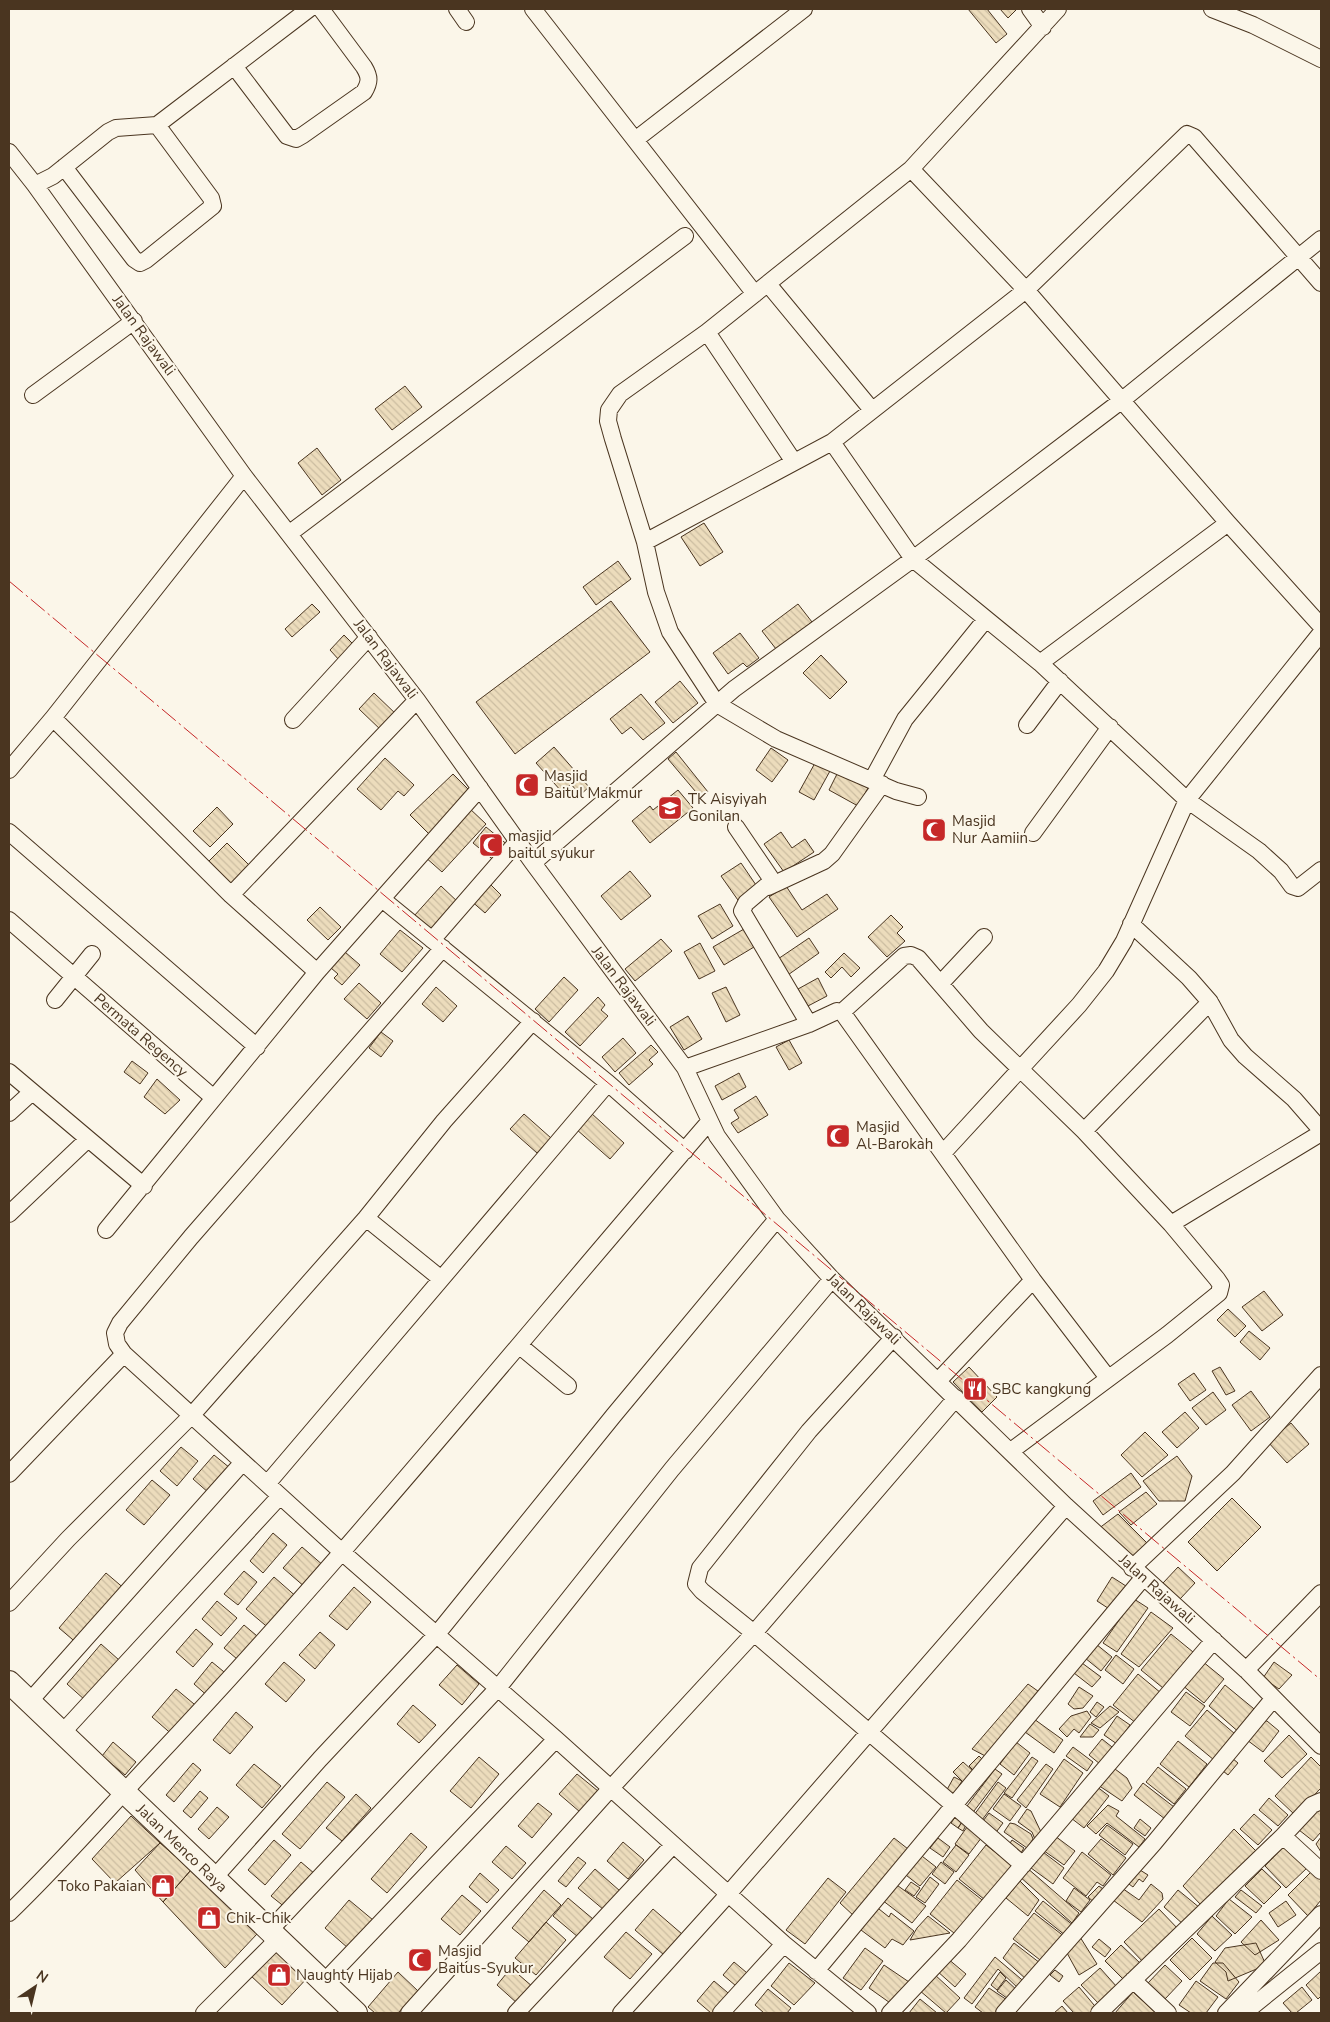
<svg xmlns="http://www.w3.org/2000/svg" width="1330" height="2022" viewBox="0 0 1330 2022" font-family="'Nunito Sans',sans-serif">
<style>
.building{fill:url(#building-back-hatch);stroke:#4a3520}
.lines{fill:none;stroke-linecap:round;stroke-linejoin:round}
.street-casing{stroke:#4a3520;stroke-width:18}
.secondary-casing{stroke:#4a3520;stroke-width:24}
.street{stroke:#fbf6e9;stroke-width:16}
.secondary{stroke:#fbf6e9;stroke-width:22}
.power{stroke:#c62828;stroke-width:1;stroke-dasharray:18 4 2.5 4;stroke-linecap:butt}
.labels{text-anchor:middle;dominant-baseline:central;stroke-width:4;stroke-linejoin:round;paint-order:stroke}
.street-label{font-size:15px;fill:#4a3520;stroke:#fbf6e9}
.poi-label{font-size:15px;fill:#4a3520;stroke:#fbf6e9;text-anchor:start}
</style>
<defs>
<pattern id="building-back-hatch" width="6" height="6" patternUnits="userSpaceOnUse" patternTransform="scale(1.25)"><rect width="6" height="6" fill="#ecdcbc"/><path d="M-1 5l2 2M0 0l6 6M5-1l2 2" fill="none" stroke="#ccbda1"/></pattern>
</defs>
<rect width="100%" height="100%" fill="#fbf6e9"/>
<path class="building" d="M968,9H987L1007,34L996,43Z
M1000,9H1015L1016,10L1008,18Z
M405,386L422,407L392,430L375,409Z
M317,448L341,480L322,495L298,463Z
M704,523L723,552L700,566L681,537Z
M618,561L631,579L596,605L583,587Z
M611,601L650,652L515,754L476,702Z
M312,604L320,612L292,637L285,629Z
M798,604L812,622L776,649L762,631Z
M740,633L759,658L747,667L743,663L728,674L713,653Z
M344,635L355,646L340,661L330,650Z
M821,655L847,682L830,699L803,673Z
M680,681L698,703L673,723L655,702Z
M374,693L398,716L383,732L359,709Z
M641,694L665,723L643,740L631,727L622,734L610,719Z
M554,747L589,787L580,795L571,784L562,792L536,763Z
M771,748L788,760L772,782L756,770Z
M676,752L708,792L701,798L668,759Z
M385,758L414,785L404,796L398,791L381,810L357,789Z
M815,763L830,771L814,800L799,792Z
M838,772L868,788L858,806L829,790Z
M453,774L472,793L429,834L410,815Z
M678,790L693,808L650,843L632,821L650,806L653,810Z
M217,807L233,824L210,847L193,831Z
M468,807L486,824L442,872L424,856Z
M486,827L509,846L496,862L473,843Z
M781,832L792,848L805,839L814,852L784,872L764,844Z
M227,843L250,866L229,887L206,864Z
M741,863L756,885L740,903L721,876Z
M630,871L651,896L621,920L601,896Z
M486,880L501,895L485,913L469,899Z
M441,886L460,904L433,933L414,916Z
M786,886L802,910L827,894L838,909L797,937L769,897Z
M720,904L733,926L712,939L698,916Z
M320,907L341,927L328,940L307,920Z
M891,915L903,927L897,933L905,941L887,957L868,937Z
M744,929L754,947L724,965L713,947Z
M400,930L423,948L402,972L380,954Z
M809,938L819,953L785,977L775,961Z
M661,939L672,951L635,981L625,969Z
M700,943L715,971L699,979L684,952Z
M345,952L360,965L342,985L334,978L338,974L331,968Z
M844,953L860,968L851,977L842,967L831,978L825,972Z
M564,977L578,990L549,1022L535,1009Z
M818,978L827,996L808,1006L798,989Z
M359,983L381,1003L367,1019L344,999Z
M436,987L457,1006L443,1022L422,1004Z
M726,987L740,1015L726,1022L712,993Z
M598,997L605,1005L601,1010L608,1016L580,1046L565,1032Z
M688,1016L702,1039L684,1050L670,1027Z
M381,1032L393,1041L381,1057L369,1048Z
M623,1038L636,1053L615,1072L602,1057Z
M789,1040L802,1063L789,1070L776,1047Z
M651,1045L658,1052L649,1060L653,1064L629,1085L619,1073Z
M132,1061L148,1073L140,1084L124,1072Z
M739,1073L746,1087L722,1100L715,1086Z
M157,1079L180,1100L165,1114L144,1097Z
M756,1096L768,1115L738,1133L731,1123L739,1118L734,1110Z
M591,1113L624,1143L610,1159L576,1129Z
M524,1114L551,1138L537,1153L510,1129Z
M1264,1291L1283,1315L1262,1331L1242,1307Z
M1228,1309L1246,1326L1235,1337L1217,1320Z
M1249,1331L1270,1348L1260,1360L1240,1342Z
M969,1367L997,1397L982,1412L953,1382Z
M1220,1367L1235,1391L1226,1395L1212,1371Z
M1194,1373L1206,1390L1190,1401L1178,1384Z
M1251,1391L1270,1417L1251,1431L1232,1405Z
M1213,1392L1226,1410L1206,1425L1192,1408Z
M1185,1412L1199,1428L1177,1448L1162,1432Z
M1291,1423L1309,1444L1287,1463L1268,1442Z
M1145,1432L1168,1455L1142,1477L1121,1455Z
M181,1447L198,1461L177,1486L160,1471Z
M214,1455L230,1468L209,1493L193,1479Z
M1177,1456L1192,1476L1185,1501H1159L1143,1481Z
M1131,1473L1141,1487L1103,1515L1093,1501Z
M152,1480L170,1495L144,1525L126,1510Z
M1146,1492L1157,1504L1131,1525L1119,1512Z
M1232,1498L1261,1527L1217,1571L1188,1542Z
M1118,1514L1147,1543L1130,1559L1098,1529Z
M273,1533L287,1545L263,1573L250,1561Z
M302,1547L324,1566L306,1588L283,1568Z
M1178,1567L1195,1583L1180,1599L1163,1583Z
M244,1571L257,1582L238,1605L224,1594Z
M106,1573L126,1590L79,1645L59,1628Z
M274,1577L299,1599L271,1630L246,1609Z
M1112,1577L1129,1588L1114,1612L1097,1601Z
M354,1587L371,1602L347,1630L329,1616Z
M1134,1599L1148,1608L1117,1652L1103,1643Z
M217,1601L237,1618L221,1636L202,1619Z
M1151,1612L1173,1628L1139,1667L1121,1654Z
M244,1625L263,1641L243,1664L224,1648Z
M196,1629L213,1644L193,1667L176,1652Z
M320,1632L335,1645L315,1669L299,1655Z
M1171,1634L1193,1652L1163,1688L1141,1670Z
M101,1644L119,1660L85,1700L67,1684Z
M1096,1644L1112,1657L1101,1671L1085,1658Z
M1116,1655L1134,1669L1123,1684L1105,1670Z
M1202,1661L1224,1679L1204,1703L1182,1685Z
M212,1662L229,1676L210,1698L194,1684Z
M284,1662L305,1680L286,1702L265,1684Z
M1274,1662L1292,1675L1279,1689L1263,1678Z
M1082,1663L1101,1677L1092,1687L1074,1673Z
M457,1665L479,1684L462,1705L439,1685Z
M1138,1674L1161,1693L1136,1723L1113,1705Z
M1028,1684L1042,1694L989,1758L972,1749Z
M1225,1685L1259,1713L1241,1734L1209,1706Z
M1079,1687L1093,1696L1083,1708L1074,1709L1068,1704Z
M176,1689L200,1709L175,1737L152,1717Z
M1186,1692L1205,1706L1190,1726L1171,1712Z
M1097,1702L1104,1707L1096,1717L1090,1712Z
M413,1705L436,1725L419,1743L397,1724Z
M1110,1706L1119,1712L1100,1728L1091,1723Z
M1207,1710L1235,1734L1214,1760L1185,1736Z
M1087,1711L1091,1717L1079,1733L1074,1729L1067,1737L1059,1729L1071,1716Z
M236,1712L253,1727L230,1754L213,1740Z
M1117,1716L1130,1725L1117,1744L1104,1735Z
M1034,1719L1063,1740L1054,1753L1025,1732Z
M1261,1721H1267L1279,1731L1263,1752L1247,1740Z
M1090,1724L1099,1730L1093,1737H1080Z
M1289,1735L1307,1754L1282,1778L1264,1761Z
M1102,1739L1112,1747L1100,1764L1089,1755Z
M1178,1741L1207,1764L1189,1787L1160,1764Z
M113,1742L136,1762L125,1775L102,1756Z
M1016,1742L1030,1753L1014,1775L1000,1764Z
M1073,1747L1093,1762L1087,1771L1066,1756Z
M979,1756L985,1762L975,1772L969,1766Z
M479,1757L499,1774L471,1808L450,1791Z
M1032,1757L1038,1761L1012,1798L1004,1793Z
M1311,1757L1321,1767V1788L1295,1815L1275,1796Z
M1232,1758L1238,1763L1228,1775L1223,1771Z
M1064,1759L1083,1773L1060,1807L1040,1794Z
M963,1762L973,1771L963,1782L953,1772Z
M193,1763L201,1770L174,1802L166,1795Z
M254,1764L281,1786L262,1808L236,1785Z
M1046,1764L1053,1769L1026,1808L1017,1800Z
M1158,1767L1186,1789L1174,1804L1146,1782Z
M995,1769L1002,1774L971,1815L964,1810Z
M1115,1769L1127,1778L1132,1788L1122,1801L1098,1785Z
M577,1774L598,1791L580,1812L559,1794Z
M954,1777L962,1781L951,1799L944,1795Z
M327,1782L345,1797L300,1849L282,1834Z
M998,1782L1006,1788L982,1820L974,1815Z
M1143,1783L1174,1807L1165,1819L1134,1795Z
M1096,1786L1109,1796L1084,1828L1071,1818Z
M200,1791L208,1798L191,1818L183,1811Z
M356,1794L371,1808L342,1841L326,1828Z
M1004,1794L1021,1806L1010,1821L993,1809Z
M1269,1798L1288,1815L1278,1826L1259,1810Z
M538,1803L552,1814L532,1838L518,1826Z
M1108,1805L1119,1811L1116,1816L1145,1839L1139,1847L1107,1823L1096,1834L1087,1826Z
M217,1807L229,1817L209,1839L198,1829Z
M1321,1807V1832L1313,1841L1299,1830Z
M1027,1809L1031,1811L1041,1832L1036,1842L1032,1832L1018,1822Z
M958,1813L966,1825L963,1831L958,1828L962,1822L958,1828L951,1823Z
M989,1813L1003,1823L994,1835L980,1825Z
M1254,1814L1272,1830L1258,1845L1240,1829Z
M131,1816L160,1843L115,1883L92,1859Z
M1140,1819L1151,1828L1145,1836L1134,1828Z
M1010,1823L1015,1824L1031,1834L1033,1839L1027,1848L1004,1832Z
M1107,1825L1133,1844L1125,1855L1099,1835Z
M967,1827L982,1837L969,1854L955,1844Z
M1234,1829L1256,1851L1201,1905L1183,1886Z
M411,1833L427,1847L387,1893L371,1879Z
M1051,1833L1075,1851L1064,1865L1040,1848Z
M1321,1837V1852L1316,1844Z
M894,1838L908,1849L854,1916L840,1903Z
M938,1838L950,1847L943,1857L930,1848Z
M1101,1839L1126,1858L1113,1875L1088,1854Z
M274,1840L291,1855L265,1885L248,1870Z
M1012,1840L1024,1848L1019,1856L1007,1848Z
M623,1842L644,1860L628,1879L607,1861Z
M160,1843L191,1870L163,1902L135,1870Z
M956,1845L969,1855L956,1872L943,1862Z
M986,1845L1013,1866L985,1900L959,1879Z
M1285,1845L1308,1867L1286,1888L1265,1866Z
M506,1846L526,1863L512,1879L492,1862Z
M1039,1849L1064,1868L1053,1884L1027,1865Z
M1082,1852L1111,1875L1103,1886L1097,1882L1086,1896L1063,1878Z
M918,1853L936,1867L920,1886L902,1872Z
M578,1857L586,1863L566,1887L558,1881Z
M301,1862L315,1874L286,1908L271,1896Z
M941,1862L954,1872L945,1884L932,1874Z
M1026,1867L1079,1913L1072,1923L1019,1876Z
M595,1869L620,1891L604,1910L578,1888Z
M1262,1869L1281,1887L1264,1904L1245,1886Z
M191,1870L257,1934L225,1968L163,1902Z
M1140,1870L1148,1875L1143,1882L1139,1879L1133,1887L1125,1881Z
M1313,1870L1321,1879V1900L1308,1916L1288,1895Z
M480,1873L499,1890L487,1903L469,1887Z
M930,1877L939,1884L925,1903L916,1897Z
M828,1878L846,1892L805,1944L786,1930Z
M957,1880L986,1903L959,1937L930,1914Z
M1020,1881L1039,1900L1028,1916L1006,1898Z
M911,1882L920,1888L914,1896L905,1890Z
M894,1883L926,1906L912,1923L882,1900Z
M1151,1884L1162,1893L1163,1899L1142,1922L1113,1900L1122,1888L1139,1900Z
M1099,1886L1106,1891L1096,1904L1088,1897Z
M1074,1888L1090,1900L1081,1912L1066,1901Z
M544,1890L561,1905L529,1942L512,1928Z
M1178,1890L1200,1908L1184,1925L1164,1907Z
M1241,1890L1262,1906L1256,1913L1235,1897Z
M462,1895L481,1911L460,1935L441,1919Z
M568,1898L593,1919L578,1937L553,1916Z
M1229,1899L1252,1917L1235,1934L1216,1916Z
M349,1900L373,1920L348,1948L325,1928Z
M1043,1901L1074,1926L1066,1936L1035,1911Z
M1286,1901L1296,1915L1278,1927L1269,1913Z
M874,1905L889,1917L891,1913L914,1931L903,1945L892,1939L885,1948L861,1930Z
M653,1909L682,1934L664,1955L635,1930Z
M1159,1909L1180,1931L1145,1964L1124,1942Z
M1034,1913L1065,1937L1044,1963L1013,1939Z
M928,1916L950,1933L910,1940L917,1928Z
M1212,1916L1232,1935L1215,1951L1197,1934Z
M1261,1920L1279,1940L1255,1955L1241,1942Z
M546,1922L566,1940L536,1975L515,1958Z
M626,1932L652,1954L630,1979L604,1957Z
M1080,1937L1097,1964L1079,1975L1067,1953Z
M1192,1938L1212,1958L1190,1980L1170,1960Z
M1099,1939L1111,1949L1105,1957L1092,1947Z
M1014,1943L1040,1963L1028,1981L1003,1958Z
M1256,1943L1266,1965L1228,1981L1226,1972L1215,1962L1225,1948Z
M1121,1945L1140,1963L1123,1979L1105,1961Z
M277,1946L309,1976L282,2005L250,1975Z
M865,1948L883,1961L861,1990L843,1978Z
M995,1957L1027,1984L1020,1990L998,1969L972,2004L964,1998Z
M947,1958L966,1974L955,1987L937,1971Z
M734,1962L753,1978L742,1991L723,1975Z
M789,1963L815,1983L794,2005L771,1986Z
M1213,1963H1223L1239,1982L1226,1999L1200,1981Z
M884,1965L909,1982L893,2005L869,1988Z
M1165,1965L1182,1981L1165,1999L1148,1983Z
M511,1968L533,1987L518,2004L497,1985Z
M1100,1968L1117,1987L1099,2004L1081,1985Z
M1055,1970L1063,1976L1059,1982L1050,1975Z
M1321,1971V1996L1318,1999L1306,1985Z
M398,1972L418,1991L398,2013H375L368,2007Z
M1000,1972L1006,1978L997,1990L991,1985Z
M934,1974L960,1998L946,2013L919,1990Z
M1006,1980L1018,1991L1011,2001L997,1991Z
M714,1981L734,1998L720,2013H711L697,2001Z
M1196,1981L1218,1997L1206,2013H1191L1179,2005Z
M1079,1987L1099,2011L1096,2013H1074L1063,2001Z
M1302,1987L1312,2000L1296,2013H1292L1283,2003Z
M989,1988L1007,2000L997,2013H983L975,2007Z
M768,1989L791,2008L787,2013H764L755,2005Z
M1133,1992L1155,2012L1154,2013H1115Z
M920,1999L937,2013H909Z
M1062,2006L1068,2013H1054Z"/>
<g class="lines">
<defs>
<path id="street" d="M457,9L466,22
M533,9L755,294
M1030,9L1043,27
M1212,9L1253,25L1321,59
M234,66L287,136L296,139L303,135L364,92C370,82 370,77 364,67L321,9
M635,140L804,9
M9,152L35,185L244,476L417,700L533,863L685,1068L717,1136L777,1219L832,1279L1066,1506L1246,1670L1321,1746
M64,167L134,259L140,263L146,260L213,206L211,198L157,125
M911,169L1026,290L1228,523L1321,626
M35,185L53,176L108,132L116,128L157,125L309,9
M768,284L872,410
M707,332L794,462
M33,395L134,321
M832,442L913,559L1040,663L1187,800L1259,851L1281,871L1292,886L1298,888L1321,870
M290,533L685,236
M645,542L832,442L1026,290L1187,134L1194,137L1321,283
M1040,663L1228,523
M53,718L231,895L317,972L106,1230
M293,720L369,637
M1027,725L1060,681
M9,770L53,718L244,476
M872,780L905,719L986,619
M918,797L896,791L776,739L717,704L670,632L656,592L645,542L613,439L608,421L609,410L620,394L707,332L911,169L1058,9
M736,827L770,877L771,882L746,903L742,911L809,1024
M9,832L257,1047
M1033,833L1110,727
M533,863L734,689L913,559L1121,401L1321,239
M768,887L824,861L832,854L882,784
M231,895L417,700
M382,899L608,1083L685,1151
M9,920L208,1093
M1131,924L1189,978L1210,1002L1231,1040L1245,1056L1294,1099L1321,1130
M432,940L518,841
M443,948L191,1237L120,1323L115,1333L117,1344L124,1354L343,1553L556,1739L784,1944L868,2013
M317,972L480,788
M941,983L984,937
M55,1000L92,954
M842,1012L1033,1280L1108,1378
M685,1068L809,1024L837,1011L842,1012L904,956L911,955L918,958L981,1031L1084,1131L1171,1224L1217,1279L1221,1285L1219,1293L1167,1335L1011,1451
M9,1072L144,1186
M9,1113L32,1092
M1084,1131L1210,1002
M943,1153L1079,1005L1106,971L1124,941L1187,800L1321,633
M9,1214L87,1140
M366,1218L440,1278
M1171,1224L1321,1133
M894,1337L809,1431L700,1568L696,1584L702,1591L754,1633L1023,1865
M520,1346L568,1386
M938,1381L1033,1280
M9,1474L124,1354
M267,1484L608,1083
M1132,1568L1233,1473L1321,1375
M9,1603L68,1539L192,1415L366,1218L444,1121L533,1021
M1246,1670L1321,1593
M29,1702L243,1462
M62,1733L280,1496
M1283,1836L1321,1871
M214,1878L320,1759L437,1634L614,1415L777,1219
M9,1913C59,1865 104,1813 151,1763C346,1557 524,1336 709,1122
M269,1931L498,1688L672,1469L832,1279
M816,1971L1143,1578
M1133,1980L1168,2013
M324,1982L556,1739
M204,2013L278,1939
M409,2013L611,1788L754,1633L956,1398
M516,2013L673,1845
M621,2013L723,1900L1066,1506
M721,2013L784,1944
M890,2013L959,1940L1214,1640
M1004,2013L1154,1843L1273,1699
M1099,2013L1283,1836L1312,1805L1321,1801
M1226,2013L1321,1914
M1244,2013L1321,1951"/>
<path id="secondary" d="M9,1682L356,2013"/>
</defs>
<use href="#street" class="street-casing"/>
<use href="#secondary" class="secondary-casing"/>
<use href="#street" class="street"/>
<use href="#secondary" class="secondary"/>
<path class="power" d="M9,581L1321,1680"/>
</g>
<defs>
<symbol id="mosque-square" viewBox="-11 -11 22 22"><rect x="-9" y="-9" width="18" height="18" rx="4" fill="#c62828" stroke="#fbf6e9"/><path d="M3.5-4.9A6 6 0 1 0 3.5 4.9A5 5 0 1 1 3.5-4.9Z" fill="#fff"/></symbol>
<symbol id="school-square" viewBox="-11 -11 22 22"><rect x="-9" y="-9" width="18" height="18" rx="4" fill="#c62828" stroke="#fbf6e9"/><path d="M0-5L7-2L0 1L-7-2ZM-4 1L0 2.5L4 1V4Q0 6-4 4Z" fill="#fff"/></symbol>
<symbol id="restaurant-square" viewBox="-11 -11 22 22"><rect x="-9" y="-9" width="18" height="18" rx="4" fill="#c62828" stroke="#fbf6e9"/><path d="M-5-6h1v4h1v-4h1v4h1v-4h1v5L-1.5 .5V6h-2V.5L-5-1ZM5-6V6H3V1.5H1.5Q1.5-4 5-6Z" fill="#fff"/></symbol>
<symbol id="shop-square" viewBox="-11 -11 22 22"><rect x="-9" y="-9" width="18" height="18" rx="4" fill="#c62828" stroke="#fbf6e9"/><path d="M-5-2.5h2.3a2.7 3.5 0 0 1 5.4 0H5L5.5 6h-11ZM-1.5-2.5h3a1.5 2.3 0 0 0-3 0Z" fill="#fff"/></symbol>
</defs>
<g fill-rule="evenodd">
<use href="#mosque-square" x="513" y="771" width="28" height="28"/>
<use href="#school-square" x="656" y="794" width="28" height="28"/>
<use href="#mosque-square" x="920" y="816" width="28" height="28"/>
<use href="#mosque-square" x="477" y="831" width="28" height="28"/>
<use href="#mosque-square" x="824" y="1122" width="28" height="28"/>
<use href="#restaurant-square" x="961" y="1375" width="28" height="28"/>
<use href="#shop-square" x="149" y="1872" width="28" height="28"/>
<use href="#shop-square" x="195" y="1904" width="28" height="28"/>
<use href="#mosque-square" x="406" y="1946" width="28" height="28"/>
<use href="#shop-square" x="265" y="1961" width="28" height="28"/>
</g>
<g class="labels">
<g class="street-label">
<text transform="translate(144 335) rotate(54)">Jalan Rajawali</text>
<text transform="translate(386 659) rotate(53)">Jalan Rajawali</text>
<text transform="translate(624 986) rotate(53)">Jalan Rajawali</text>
<text transform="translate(141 1035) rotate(41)">Permata Regency</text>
<text transform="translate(864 1309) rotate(44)">Jalan Rajawali</text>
<text transform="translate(1157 1589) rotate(42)">Jalan Rajawali</text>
<text transform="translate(182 1848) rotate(44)">Jalan Menco Raya</text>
</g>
<g class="poi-label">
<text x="544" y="776">Masjid<tspan x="544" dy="17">Baitul Makmur</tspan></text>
<text x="688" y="799">TK Aisyiyah<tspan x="688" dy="17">Gonilan</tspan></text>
<text x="952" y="821">Masjid<tspan x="952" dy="17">Nur Aamiin</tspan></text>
<text x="508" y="836">masjid<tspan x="508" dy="17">baitul syukur</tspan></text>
<text x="856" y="1127">Masjid<tspan x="856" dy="17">Al-Barokah</tspan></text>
<text x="992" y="1389">SBC kangkung</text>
<text x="146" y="1886" text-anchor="end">Toko Pakaian</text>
<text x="226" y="1918">Chik-Chik</text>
<text x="438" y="1951">Masjid<tspan x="438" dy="17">Baitus-Syukur</tspan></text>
<text x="296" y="1975">Naughty Hijab</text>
</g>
</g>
<rect width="1330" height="2022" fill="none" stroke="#4a3520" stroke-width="20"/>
<g transform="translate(35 1987) rotate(35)" stroke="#fbf6e9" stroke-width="4" paint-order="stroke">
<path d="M0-4L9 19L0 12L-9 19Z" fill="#4a3520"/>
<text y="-8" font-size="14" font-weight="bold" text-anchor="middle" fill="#4a3520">N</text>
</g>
</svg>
